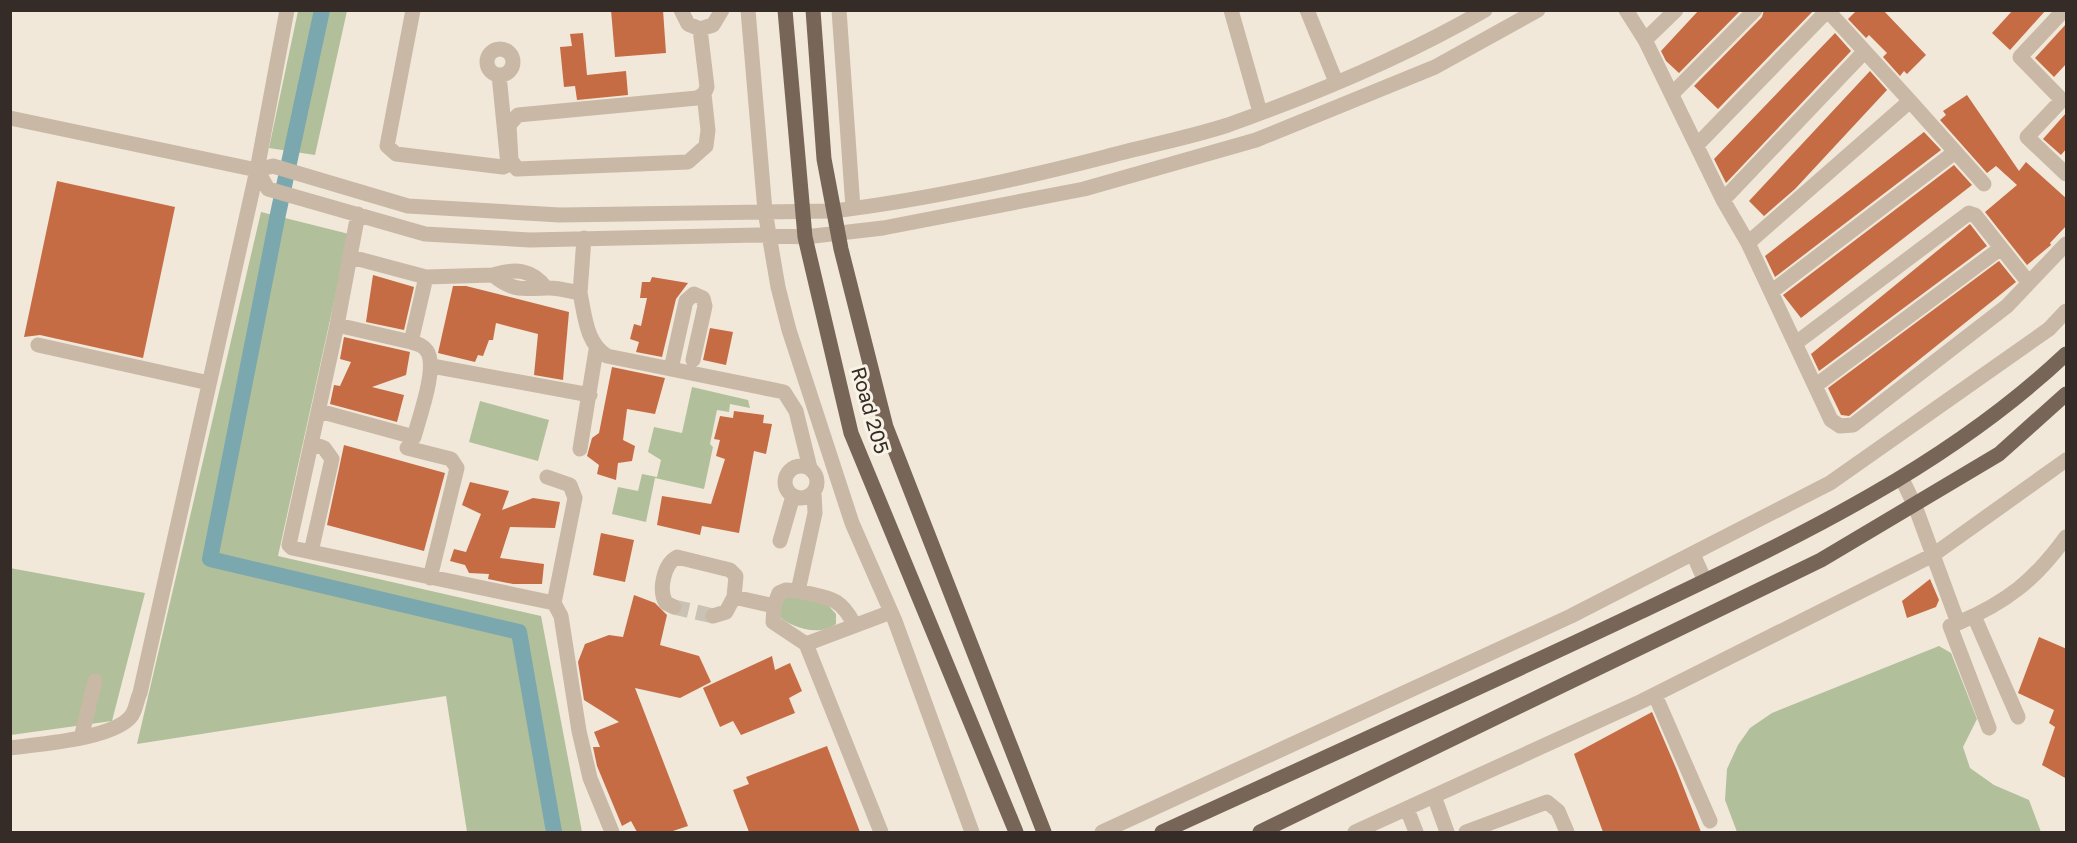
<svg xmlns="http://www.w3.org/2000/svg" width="2077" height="843" viewBox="0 0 2077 843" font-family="'Golos Text',sans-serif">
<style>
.green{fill:#b1c09a}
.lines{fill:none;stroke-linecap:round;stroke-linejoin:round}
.canal{stroke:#7aa8ae;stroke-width:16}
.building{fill:#c56c45}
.minor-tunnel{stroke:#cbc2b6;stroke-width:15;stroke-dasharray:15 8;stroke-linecap:butt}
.minor{stroke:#c9b8a6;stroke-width:15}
.major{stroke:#776558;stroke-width:15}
.labels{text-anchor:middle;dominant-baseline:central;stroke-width:6;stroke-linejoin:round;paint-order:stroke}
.street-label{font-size:20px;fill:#352c27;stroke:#f9f2e6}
</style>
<rect width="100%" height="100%" fill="#f1e8da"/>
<path class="green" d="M298,11H347L315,155L269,148Z
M261,212L349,234L278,556L541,616L582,832H467L446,696L137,744Z
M692,387L748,400L750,408L730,404L729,412L717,410L710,444L713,447L704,489L655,478L646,522L612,514L618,487L638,491L642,474L657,477L661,460L648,452L654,427L682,433Z
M480,401L549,420L538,461L469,442Z
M10,568L145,593L112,721L11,735Z
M792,596L826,603L836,614V624C819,637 791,628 776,614L784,598Z
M1939,646L1951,653L1977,719L1963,747L1970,768L1994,785L2029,800L2041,832H1737L1725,800L1727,769L1738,745L1750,728L1772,713Z"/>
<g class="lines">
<path class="canal" d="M322,10L278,214L210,559L519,632L554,832"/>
</g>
<path class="building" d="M611,10H663L666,53L615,57Z
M1699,10H1741L1679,73L1666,61L1661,51Z
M1764,10H1814L1718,109L1694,86L1762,17Z
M1857,10H1883L1926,55L1907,74L1904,71L1900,76L1883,57L1887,53L1869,35L1866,38L1848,19Z
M2013,10H2046L2010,50L1992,33Z
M2067,23V63L2054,77L2035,58Z
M583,33L587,75L626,71L628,95L577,100L575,86L564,87L560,47L572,46L570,34Z
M1835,33L1851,51L1726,183L1714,159Z
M1870,71L1887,90L1795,189L1764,216L1749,201Z
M1967,95L2019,171L2026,162L2067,199V225L2050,243L2051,245L2027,265L1985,212L2017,185L1996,166L1987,173L1940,120L1946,115L1943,111Z
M2067,112V148L2061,155L2043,139Z
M1924,132L1941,150L1775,277L1765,256Z
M1954,165L1972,185L1801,318L1783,295Z
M57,181L175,207L143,358L40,335L24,337Z
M1970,224L1987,246L1819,371L1811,354Z
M1999,261L2016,282L1849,416L1841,415L1828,388Z
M373,275L414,287L404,330L366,322Z
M652,277L688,283L676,299L662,357L636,352L639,342L630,339L634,324L641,326L647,298H640L642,282H650Z
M453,286H466L569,312L563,380L534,375L538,334L496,323L493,340H489L483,356L478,355L475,362L438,353Z
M710,328L733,332L726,365L703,360Z
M344,337L410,352L406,375L372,387L404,395L397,422L330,404L334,385L340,386L351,362L340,359Z
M612,367L665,378L655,414L627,409L623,440L635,446L632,461L618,463L616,480L597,474L599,465L587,456L592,438L599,433Z
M734,411L764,415L763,423L772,424L766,454L754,451L739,533L702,526L700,535L657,525L662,496L711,504L725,459L716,456L720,440L714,439L720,416L733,418Z
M344,445L445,473L424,551L327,525Z
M470,482L509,491L502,510L533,498L560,502L555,528L510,527L500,558L544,564L542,584H513L488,579L489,574L469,573L465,565L450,561L454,549L466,552L481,514L462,505Z
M601,533L634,540L625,582L593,575Z
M1930,579L1939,600L1936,607L1907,618L1902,601Z
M634,595L655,603L667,615L660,645L699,656L711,682L680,698L635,688L688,826L670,832H637L631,821L622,826L597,766L593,747H600L594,732L619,722L584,700L578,662L585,644L609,635L623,637Z
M2039,637L2067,649V779L2042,765L2055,727L2049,723L2054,710L2018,693Z
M772,656L775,670L790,663L802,691L789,698L795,713L741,735L733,721L720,727L703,688Z
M1652,712L1676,768L1701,832H1603L1574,754Z
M827,746L860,832H749L733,790L749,784L746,777Z"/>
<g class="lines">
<path class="minor-tunnel" d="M674,607L713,616"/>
<path class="minor" d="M413,10L387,146L396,154L503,167L508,165L499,75
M681,10L688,24L700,29L713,25L722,10
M748,10L765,211L778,287L789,330L852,523L895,621L972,832
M839,10L853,208
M1231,10L1260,112
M1307,10L1336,82
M1626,10L1645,40L1723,200L1748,243L1831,420L1840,426L1853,425L2007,306L2066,244
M2064,10L2020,57L2062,100L2027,137L2066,174
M700,29L707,87L704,94L697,98L518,115L509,125L511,160L517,169L688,162L706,146L708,130L704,94
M1645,40L1676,10
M487 62a13 13 0 1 1 26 0a13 13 0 1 1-26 0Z
M1672,94L1755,10
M1910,101L1984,184
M10,118L257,170L273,166L408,206L560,215L833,211C925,200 1016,180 1105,157C1145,146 1188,138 1228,125C1315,94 1404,57 1485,10
M1697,145L1828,10
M257,170L268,189L425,234L530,240L758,235L805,237L883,228L1084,189L1256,140L1435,67L1538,10
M1723,200L1864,52
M358,214L337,325L289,545L292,548L554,603L561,616L579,731L590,778L612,832
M1748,243L1910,101L1828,11
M351,257L426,277L493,275C511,291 524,289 546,288C557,287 569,291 580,293L584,238
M493,275C515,268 532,269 546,288
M1771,292L1955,152
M580,293C585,316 586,343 607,356L784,392L796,411L810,468
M337,325L411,342
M1796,343L1969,213L1975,215L2029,283
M38,345L209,383
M432,366L590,395
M671,369L686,301L694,294L703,298L705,306L693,360
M1815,386L2001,248
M319,411L414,437C419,418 438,367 427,351C423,345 418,344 411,342L426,277
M407,448L451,459L457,468L430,578
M580,449L596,350
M785 482a16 16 0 1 1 32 0a16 16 0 1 1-32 0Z
M547,477L570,485L575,498L554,603
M1902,479L1915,506L1958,623C2007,602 2035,580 2066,537
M814,492L815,513L798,591C828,599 839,595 854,624
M780,541L793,496
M311,552L332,459L324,448L311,443
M1693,554L1705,581
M774,606L773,622L806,644
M674,607L666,603C658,590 664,564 677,557L730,570L736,576L734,597L774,606L779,593L786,590L798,591
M713,616L726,612L734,597
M1974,616L2018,717
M1950,626L1989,728
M1655,695L1710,821
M81,738L95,681
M10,748C38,744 116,739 132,715C136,709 137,699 140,693L257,170L287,10
M1434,796L1447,832
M1407,809L1416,832
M881,832L806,644L891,612
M1102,832L1571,616L1830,483L2049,329L2066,311
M1355,832L1642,701L1933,555L2066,460
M1466,832L1547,802L1558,811L1567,832"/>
<path class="major" d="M785,10L805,237L851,433L1016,832
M813,10L824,159L841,249L886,427L1044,832
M1162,832C1322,759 1482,687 1640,612C1791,540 1943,470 2066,354
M1260,832L1821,560L1999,454L2066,394"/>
</g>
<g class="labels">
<g class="street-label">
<text transform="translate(871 410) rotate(74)">Road 205</text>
</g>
</g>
<rect width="2077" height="843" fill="none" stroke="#352c27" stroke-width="24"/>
</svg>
